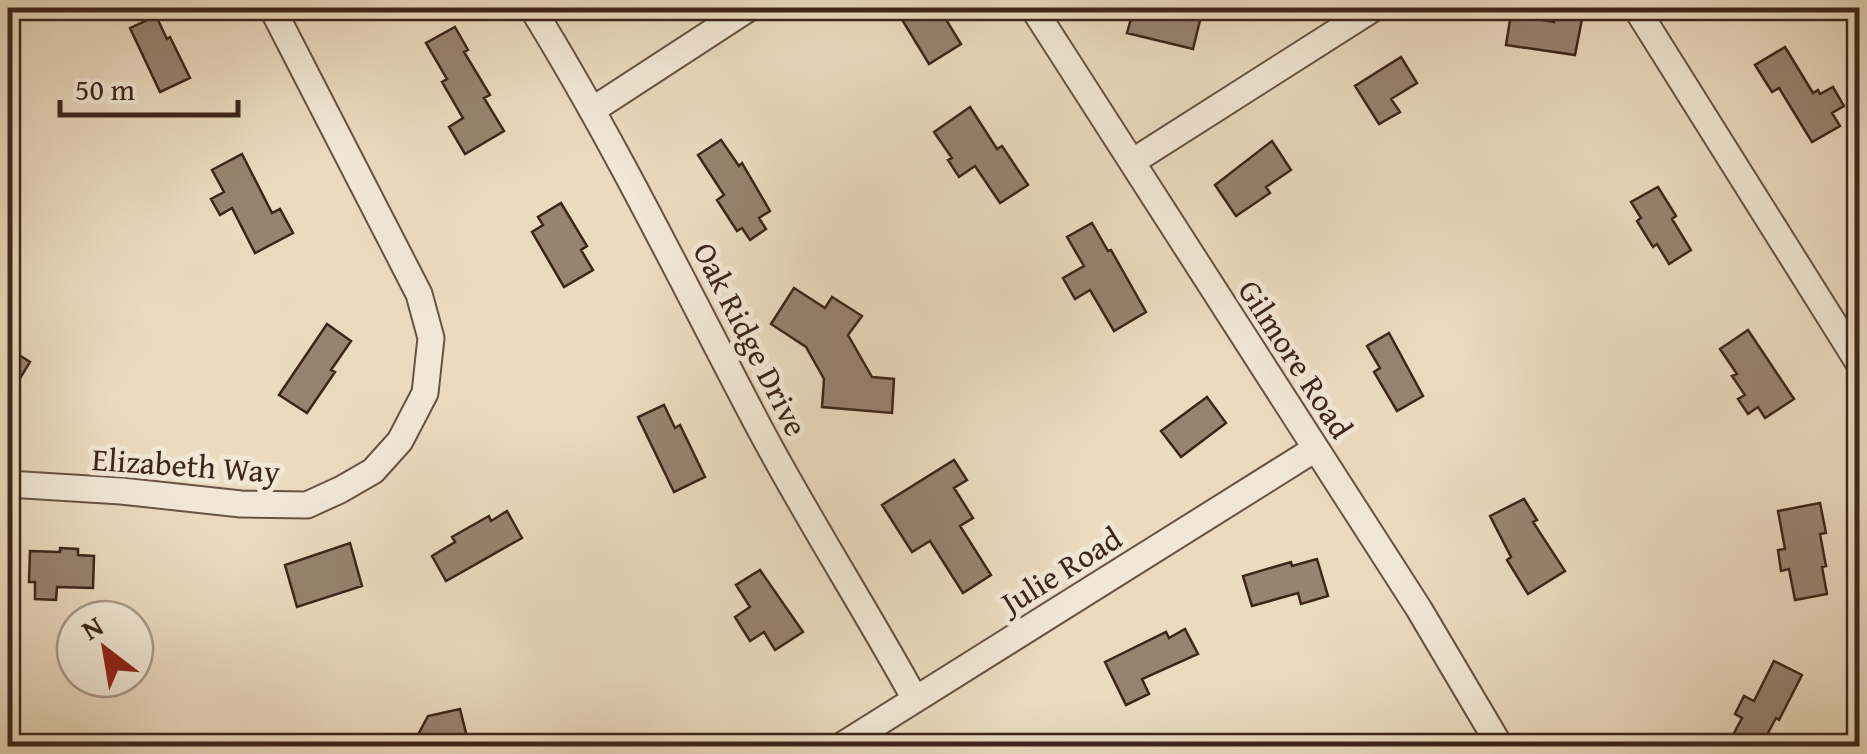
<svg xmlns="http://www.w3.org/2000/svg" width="1867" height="754" viewBox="0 0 1867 754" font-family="'Gentium Book Plus',serif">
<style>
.building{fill:#978370;stroke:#3d251a;stroke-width:2.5}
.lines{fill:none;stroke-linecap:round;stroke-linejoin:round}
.minor-casing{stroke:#685243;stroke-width:29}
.minor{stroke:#f1e7d5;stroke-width:25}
.labels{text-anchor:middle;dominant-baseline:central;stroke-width:10;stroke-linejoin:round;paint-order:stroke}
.street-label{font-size:32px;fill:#3d251a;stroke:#f1e7d5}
</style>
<rect width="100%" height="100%" fill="#eadabf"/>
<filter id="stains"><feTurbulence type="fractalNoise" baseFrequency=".002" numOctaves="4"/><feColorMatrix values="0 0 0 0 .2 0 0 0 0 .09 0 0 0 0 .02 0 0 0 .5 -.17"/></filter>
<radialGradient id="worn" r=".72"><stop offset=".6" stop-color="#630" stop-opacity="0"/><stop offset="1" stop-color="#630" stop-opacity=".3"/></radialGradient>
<path class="building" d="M895,8H939L961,44L929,64Z
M1134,8L1166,11L1167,8H1203L1193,49L1127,33Z
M1511,14L1554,22L1555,14L1582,19L1575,55L1506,45Z
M156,16L167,39L170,37L190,78L160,92L130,28Z
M455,27L468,50L464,52L490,95L484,98L504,131L465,154L449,127L463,118L442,82L447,79L426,43Z
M1785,47L1813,93L1818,90L1820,94L1833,87L1844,106L1832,113L1840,126L1812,142L1779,88L1772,92L1755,65Z
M1401,57L1417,83L1391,99L1400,112L1379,124L1355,86Z
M970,107L997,149L1002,146L1028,185L1000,203L975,166L959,177L948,160L952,158L934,132Z
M721,140L739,166L742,163L770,211L759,218L766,229L750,240L742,228L737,231L717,200L724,195L698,155Z
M1272,141L1291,170L1266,187L1270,193L1236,216L1215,185Z
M242,154L272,213L280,209L293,233L255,253L232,208L220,215L211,199L224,192L212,170Z
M1658,187L1676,216L1672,219L1691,250L1669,264L1657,244L1653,247L1637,221L1641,218L1631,202Z
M561,203L587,246L581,250L593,270L564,287L532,232L543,225L538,217Z
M1092,223L1108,251L1111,250L1146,312L1114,331L1090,290L1075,299L1063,278L1084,266L1067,237Z
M794,288L825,308L832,297L862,316L848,335L872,377L894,379L892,413L822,407L824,379L806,347L771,324Z
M327,324L351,341L331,370L335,372L307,413L279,395Z
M1748,330L1794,399L1765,418L1758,407L1748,414L1738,399L1745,395L1732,376L1737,374L1720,349Z
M1389,333L1423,396L1397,411L1374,372L1380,368L1367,346Z
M8,348L30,362L8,398Z
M1207,397L1226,423L1181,457L1161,431Z
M664,405L675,428L680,425L705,477L674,492L638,417Z
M954,460L967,480L954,488L973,518L960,526L991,575L963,593L930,541L912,552L882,505Z
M1524,499L1537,520L1533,522L1565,571L1528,594L1507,560L1511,557L1490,516Z
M1820,503L1826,533L1820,534L1826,566L1822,567L1827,594L1795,600L1789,569L1781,571L1778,550L1785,549L1778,511Z
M507,511L522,538L446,581L432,556L455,542L452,537L489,516L491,521Z
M350,543L362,586L297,607L285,565Z
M60,548L78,549V555L94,556L93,588L57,587L56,600L35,599V582H29L30,551L60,552Z
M1317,559L1328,596L1301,604L1298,593L1252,606L1243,576L1291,562L1292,566Z
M760,570L803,632L775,650L764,632L750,641L735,617L750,607L736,585Z
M1185,629L1198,654L1142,679L1149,694L1126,705L1105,662L1166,632L1169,638Z
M1774,661L1802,675L1779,720L1776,718L1761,746H1750L1732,737L1742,718L1735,714L1744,696L1754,701Z
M460,709L467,737L440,746H412L428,716Z"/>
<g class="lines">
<defs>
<path id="minor" d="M532,8C616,144 685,287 760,429C809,521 865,608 915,699
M1033,8L1419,609L1500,746
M1636,8L1860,365
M594,109L749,8
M1132,162L1374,8
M8,484L121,491L241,504L307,505L340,490L373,471L400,441L425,393L431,338L419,294L272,8
M841,746L1315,449
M1859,746L1860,745"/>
</defs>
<use href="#minor" class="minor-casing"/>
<use href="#minor" class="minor"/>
</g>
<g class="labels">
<g class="street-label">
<text transform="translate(751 339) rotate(63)">Oak Ridge Drive</text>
<text transform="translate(1296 359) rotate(57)">Gilmore Road</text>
<text transform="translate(186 465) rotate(4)">Elizabeth Way</text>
<text transform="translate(1061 570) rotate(-32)">Julie Road</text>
</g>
</g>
<rect width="1867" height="754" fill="none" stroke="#eadabf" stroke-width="40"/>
<rect x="10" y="10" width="1847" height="734" fill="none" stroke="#3d251a" stroke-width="5"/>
<rect x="20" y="20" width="1827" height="714" fill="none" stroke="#3d251a" stroke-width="2.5"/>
<g transform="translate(105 649) rotate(329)"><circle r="48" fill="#f1e7d5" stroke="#a9998a" stroke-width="2.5"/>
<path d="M0-8L18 38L0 25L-18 38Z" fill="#8f2418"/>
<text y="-15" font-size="28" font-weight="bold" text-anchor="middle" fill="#3d251a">N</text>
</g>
<path d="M60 100v15h178v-15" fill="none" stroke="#3d251a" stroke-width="5"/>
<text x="75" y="100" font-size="30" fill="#3d251a" stroke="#f1e7d5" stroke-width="8" paint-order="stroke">50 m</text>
<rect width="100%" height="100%" filter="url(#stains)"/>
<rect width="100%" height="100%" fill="url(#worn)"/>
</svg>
